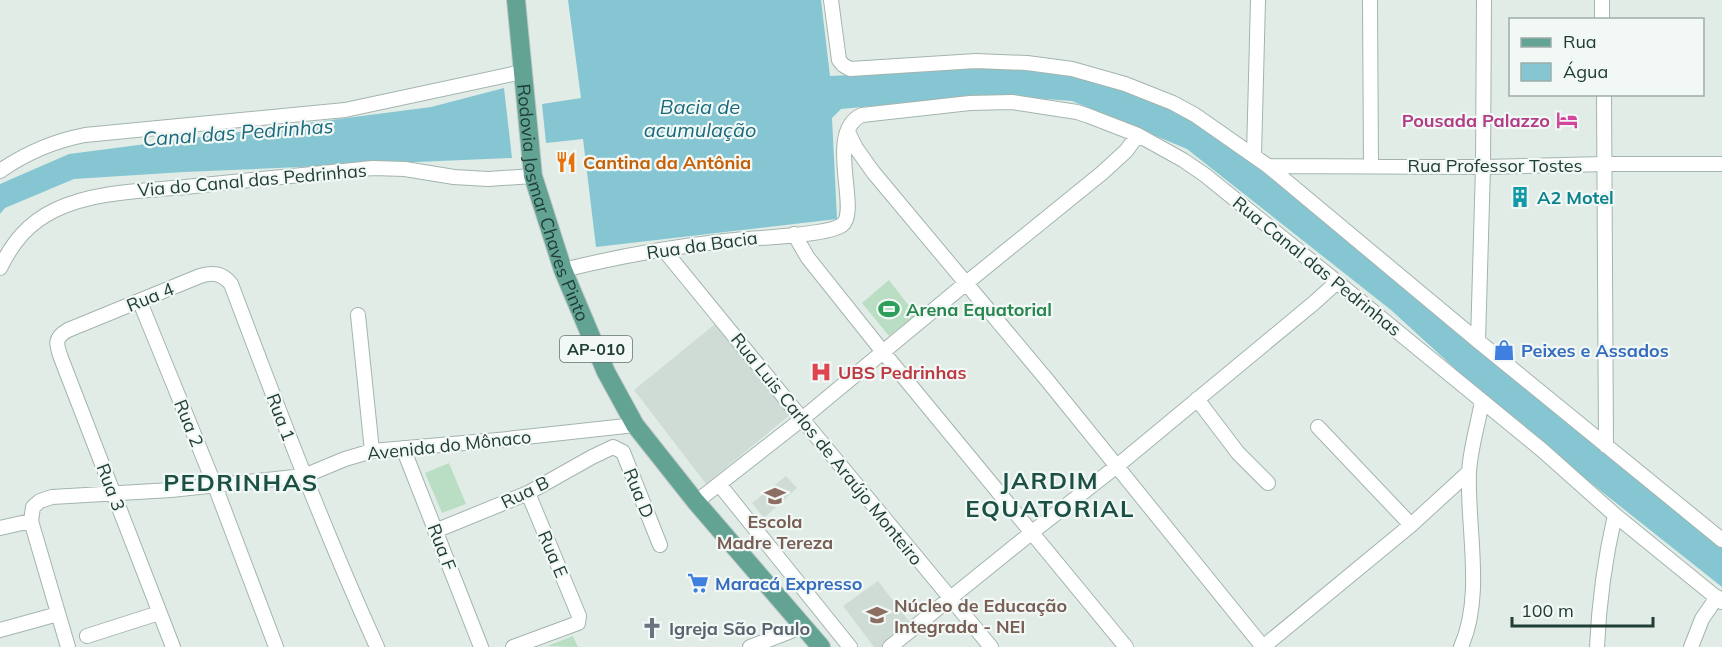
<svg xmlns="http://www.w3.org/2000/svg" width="1722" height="647" viewBox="0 0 1722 647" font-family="Mulish,sans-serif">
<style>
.built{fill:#cfdcd6}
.green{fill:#b9dec3}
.water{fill:#86c6d3}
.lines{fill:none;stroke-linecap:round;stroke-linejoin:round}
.minor-casing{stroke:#a3b4ae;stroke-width:16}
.major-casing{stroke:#c1c9c7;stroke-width:20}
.minor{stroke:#fff;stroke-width:14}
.major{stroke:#63a394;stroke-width:18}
.labels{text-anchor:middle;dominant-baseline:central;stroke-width:4.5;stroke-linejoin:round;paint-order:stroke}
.shield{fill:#f1f8f5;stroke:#5f756f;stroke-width:1.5}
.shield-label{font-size:16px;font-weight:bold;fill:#203d36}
.hotel-label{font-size:18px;font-weight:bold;fill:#b23c85;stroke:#f1f8f5;text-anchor:end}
.food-label{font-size:18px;font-weight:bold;fill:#c56008;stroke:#f1f8f5;text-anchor:start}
.street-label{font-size:18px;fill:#203d36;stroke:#f1f8f5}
.culture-label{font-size:18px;font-weight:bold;fill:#0d838f;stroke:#f1f8f5;text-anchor:start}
.leisure-label{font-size:18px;font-weight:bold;fill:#27864d;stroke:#f1f8f5;text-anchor:start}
.shop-label{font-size:18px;font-weight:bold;fill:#366cbe;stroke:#f1f8f5;text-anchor:start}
.health-label{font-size:18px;font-weight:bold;fill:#be3a42;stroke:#f1f8f5;text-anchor:start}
.education-label{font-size:18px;font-weight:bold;fill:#785e54;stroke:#f1f8f5}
.worship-label{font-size:18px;font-weight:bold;fill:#5b616d;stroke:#f1f8f5;text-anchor:start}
.water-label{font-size:20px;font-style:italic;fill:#18697b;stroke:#f1f8f5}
.district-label{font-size:24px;font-weight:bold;letter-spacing:1.5px;fill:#1c5044;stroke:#f1f8f5}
</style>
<rect width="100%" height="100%" fill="#e1ece7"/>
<path class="built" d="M715,324L791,414L706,484L634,390Z
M786,476L797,488L764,518L752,503Z
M878,581L911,624L885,647H874L843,606Z"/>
<path class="green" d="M889,280L916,315L889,336L862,303Z
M449,463L466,504L442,513L425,473Z
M573,636L578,647L547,646Z"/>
<path class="water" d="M568,0H821L830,76L1028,66L1109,84L1184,116L1270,175L1642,479L1722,547V587L1509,418L1391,310L1187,149L1072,101L1006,96L968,97L841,109L832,118L837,219L596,247L583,139L546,143L542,104L581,98Z
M504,88L512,158L184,172L74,179L5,208L0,214V184L69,154L431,107Z"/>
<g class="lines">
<defs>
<path id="minor" d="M831,0L839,60L843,65L850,69L976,61L1027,63L1072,69L1125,84L1173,103L1195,115L1268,166L1478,341L1722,540
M1370,0L1371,165
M1602,0V20
M1604,94L1606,446
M848,132L856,148L873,172L1047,380L1263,647
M1254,155L1258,0
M1268,166L1483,167L1605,164H1722
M0,171C26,153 54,141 85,135L345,110L522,72
M794,234L808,258L883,352L1126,647
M664,250L802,419L991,647
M0,268C13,242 28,223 55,210C95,191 143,191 186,187C248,180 311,174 373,168L405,169L454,177L488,179L533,176
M563,270C616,257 670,247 725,241C748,238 827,236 842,225C861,211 824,132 862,115L970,103L1012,102L1077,112L1089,116L1138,135L1183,160L1205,175L1337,282L1542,450L1615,515L1722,602
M140,302L215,486L276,647
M358,315L372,451
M1478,341L1483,167L1484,0
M1197,399L1238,453L1268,483
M1318,427L1411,525
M403,448L481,647
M719,484L850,647
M696,502L802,419L965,284L1102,173L1126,151L1138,135
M0,528L31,521
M435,531L528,493L592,457L613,447L623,452L660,545
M0,630L58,614
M87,636L159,613
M68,647L31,521L33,507L40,501L52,497L171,490L304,476L345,459L372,451L498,440L635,425
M173,647L61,358C56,344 54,338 68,330L200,276C213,272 222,273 231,284C277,406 323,528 377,647
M513,647L578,623L579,616L528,493
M750,647L804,626
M890,647L1031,533L1117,466L1315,302L1337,282
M1263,647L1411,525L1469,472
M1461,647C1484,595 1467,529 1469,473C1470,449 1478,425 1482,401
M1597,647C1599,602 1605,558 1615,515
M1691,647L1702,619L1717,597"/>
<g id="major">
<path id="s1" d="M516,0L533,176L563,270L606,372L635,425L696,502L821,647"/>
</g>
</defs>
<use href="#minor" class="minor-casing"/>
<use href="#major" class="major-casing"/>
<use href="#minor" class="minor"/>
<use href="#major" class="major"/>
</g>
<defs>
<symbol id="hotel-bare" viewBox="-9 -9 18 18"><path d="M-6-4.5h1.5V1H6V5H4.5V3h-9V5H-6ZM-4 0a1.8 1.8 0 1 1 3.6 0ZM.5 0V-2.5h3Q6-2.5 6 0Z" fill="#d1479c" stroke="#f1f8f5" stroke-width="2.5" paint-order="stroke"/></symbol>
<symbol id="restaurant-bare" viewBox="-9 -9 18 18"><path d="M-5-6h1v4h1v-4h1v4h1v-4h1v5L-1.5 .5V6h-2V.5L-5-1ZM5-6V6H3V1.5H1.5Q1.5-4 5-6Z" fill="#e8710a" stroke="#f1f8f5" stroke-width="2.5" paint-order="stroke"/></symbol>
<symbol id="building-bare" viewBox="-9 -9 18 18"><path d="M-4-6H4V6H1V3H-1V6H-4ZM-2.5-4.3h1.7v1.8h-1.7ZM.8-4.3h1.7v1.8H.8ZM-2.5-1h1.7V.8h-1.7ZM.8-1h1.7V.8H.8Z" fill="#0f9aa8" stroke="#f1f8f5" stroke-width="2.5" paint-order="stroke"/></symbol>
<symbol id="stadium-bare" viewBox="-9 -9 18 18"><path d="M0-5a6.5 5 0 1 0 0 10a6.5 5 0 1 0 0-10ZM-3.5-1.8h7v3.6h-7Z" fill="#2e9e5b" stroke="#f1f8f5" stroke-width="2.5" paint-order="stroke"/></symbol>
<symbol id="shop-bare" viewBox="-9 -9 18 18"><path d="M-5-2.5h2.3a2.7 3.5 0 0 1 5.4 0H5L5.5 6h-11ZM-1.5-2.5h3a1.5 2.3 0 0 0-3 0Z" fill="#3f7fe0" stroke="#f1f8f5" stroke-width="2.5" paint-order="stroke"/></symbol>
<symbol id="hospital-bare" viewBox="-9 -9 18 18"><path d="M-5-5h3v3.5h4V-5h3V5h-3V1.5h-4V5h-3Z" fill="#e0444e" stroke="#f1f8f5" stroke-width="2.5" paint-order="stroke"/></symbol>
<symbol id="school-bare" viewBox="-9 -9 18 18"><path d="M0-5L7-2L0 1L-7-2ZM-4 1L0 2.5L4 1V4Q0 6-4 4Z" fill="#8d6e63" stroke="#f1f8f5" stroke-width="2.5" paint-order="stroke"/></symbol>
<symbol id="supermarket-bare" viewBox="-9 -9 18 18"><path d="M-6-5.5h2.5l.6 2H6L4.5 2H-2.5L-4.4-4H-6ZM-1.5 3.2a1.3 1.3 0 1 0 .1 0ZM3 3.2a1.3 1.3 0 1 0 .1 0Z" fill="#3f7fe0" stroke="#f1f8f5" stroke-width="2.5" paint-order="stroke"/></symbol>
<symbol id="church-bare" viewBox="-9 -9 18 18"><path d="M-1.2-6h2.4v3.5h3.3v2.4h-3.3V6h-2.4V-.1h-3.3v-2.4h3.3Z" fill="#6b7280" stroke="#f1f8f5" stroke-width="2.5" paint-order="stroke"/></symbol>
</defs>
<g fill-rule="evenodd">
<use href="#hotel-bare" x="1552" y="105" width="30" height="30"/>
<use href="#restaurant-bare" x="551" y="147" width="30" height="30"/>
<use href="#building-bare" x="1505" y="182" width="30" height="30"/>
<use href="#stadium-bare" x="874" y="294" width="30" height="30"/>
<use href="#shop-bare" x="1489" y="335" width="30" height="30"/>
<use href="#hospital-bare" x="806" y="357" width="30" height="30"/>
<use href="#school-bare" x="760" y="481" width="30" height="30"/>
<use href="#supermarket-bare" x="683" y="568" width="30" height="30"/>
<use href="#school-bare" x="862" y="600" width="30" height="30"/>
<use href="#church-bare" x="637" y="613" width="30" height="30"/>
</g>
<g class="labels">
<rect class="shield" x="560" y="336" width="72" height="26" rx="4.5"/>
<g class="shield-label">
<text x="596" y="349">AP-010</text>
</g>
<g class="hotel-label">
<text x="1550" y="120">Pousada Palazzo</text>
</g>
<g class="food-label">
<text x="583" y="162">Cantina da Antônia</text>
</g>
<g class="street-label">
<text x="1495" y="165">Rua Professor Tostes</text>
<text transform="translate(252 180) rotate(-5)">Via do Canal das Pedrinhas</text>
<text stroke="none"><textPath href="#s1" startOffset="207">Rodovia Josmar Chaves Pinto</textPath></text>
<text transform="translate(702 245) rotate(-8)">Rua da Bacia</text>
<text transform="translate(1317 266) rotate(39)">Rua Canal das Pedrinhas</text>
<text transform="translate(150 297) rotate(-22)">Rua 4</text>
<text transform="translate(281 417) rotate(69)">Rua 1</text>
<text transform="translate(189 423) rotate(68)">Rua 2</text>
<text transform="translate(449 445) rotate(-6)">Avenida do Mônaco</text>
<text transform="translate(827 449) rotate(51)">Rua Luis Carlos de Araújo Monteiro</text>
<text transform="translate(111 487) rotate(69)">Rua 3</text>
<text transform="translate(525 492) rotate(-26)">Rua B</text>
<text transform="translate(639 493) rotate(68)">Rua D</text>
<text transform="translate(442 547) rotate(69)">Rua F</text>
<text transform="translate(553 554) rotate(67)">Rua E</text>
</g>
<g class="culture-label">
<text x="1537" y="197">A2 Motel</text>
</g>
<g class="leisure-label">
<text x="906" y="309">Arena Equatorial</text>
</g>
<g class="shop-label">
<text x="1521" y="350">Peixes e Assados</text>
<text x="715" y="583">Maracá Expresso</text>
</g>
<g class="health-label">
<text x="838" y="372">UBS Pedrinhas</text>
</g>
<g class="education-label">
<text x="775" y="521">Escola<tspan x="775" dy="21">Madre Tereza</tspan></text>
<text x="894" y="605" text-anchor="start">Núcleo de Educação<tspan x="894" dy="21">Integrada - NEI</tspan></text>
</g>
<g class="worship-label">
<text x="669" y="628">Igreja São Paulo</text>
</g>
<g class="water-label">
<text x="700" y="106">Bacia de<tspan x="700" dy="23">acumulação</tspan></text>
<text transform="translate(238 132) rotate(-4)">Canal das Pedrinhas</text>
</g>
<g class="district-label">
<text x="1050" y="480">JARDIM<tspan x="1050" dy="28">EQUATORIAL</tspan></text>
<text x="241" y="482">PEDRINHAS</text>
</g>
</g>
<rect x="1509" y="18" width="195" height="78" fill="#f1f8f5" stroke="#9dada9" stroke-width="1.5"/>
<rect x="1521" y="38" width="30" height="9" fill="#63a394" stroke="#9dada9" stroke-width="1.5"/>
<text x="1563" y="48" font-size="18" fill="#203d36">Rua</text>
<rect x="1521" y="63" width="30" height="18" fill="#86c6d3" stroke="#9dada9" stroke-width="1.5"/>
<text x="1563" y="78" font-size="18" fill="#203d36">Água</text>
<path d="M1512 617v9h141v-9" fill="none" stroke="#203d36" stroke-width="3"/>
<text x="1521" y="617" font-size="18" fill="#203d36" stroke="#f1f8f5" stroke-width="4.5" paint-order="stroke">100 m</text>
</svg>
